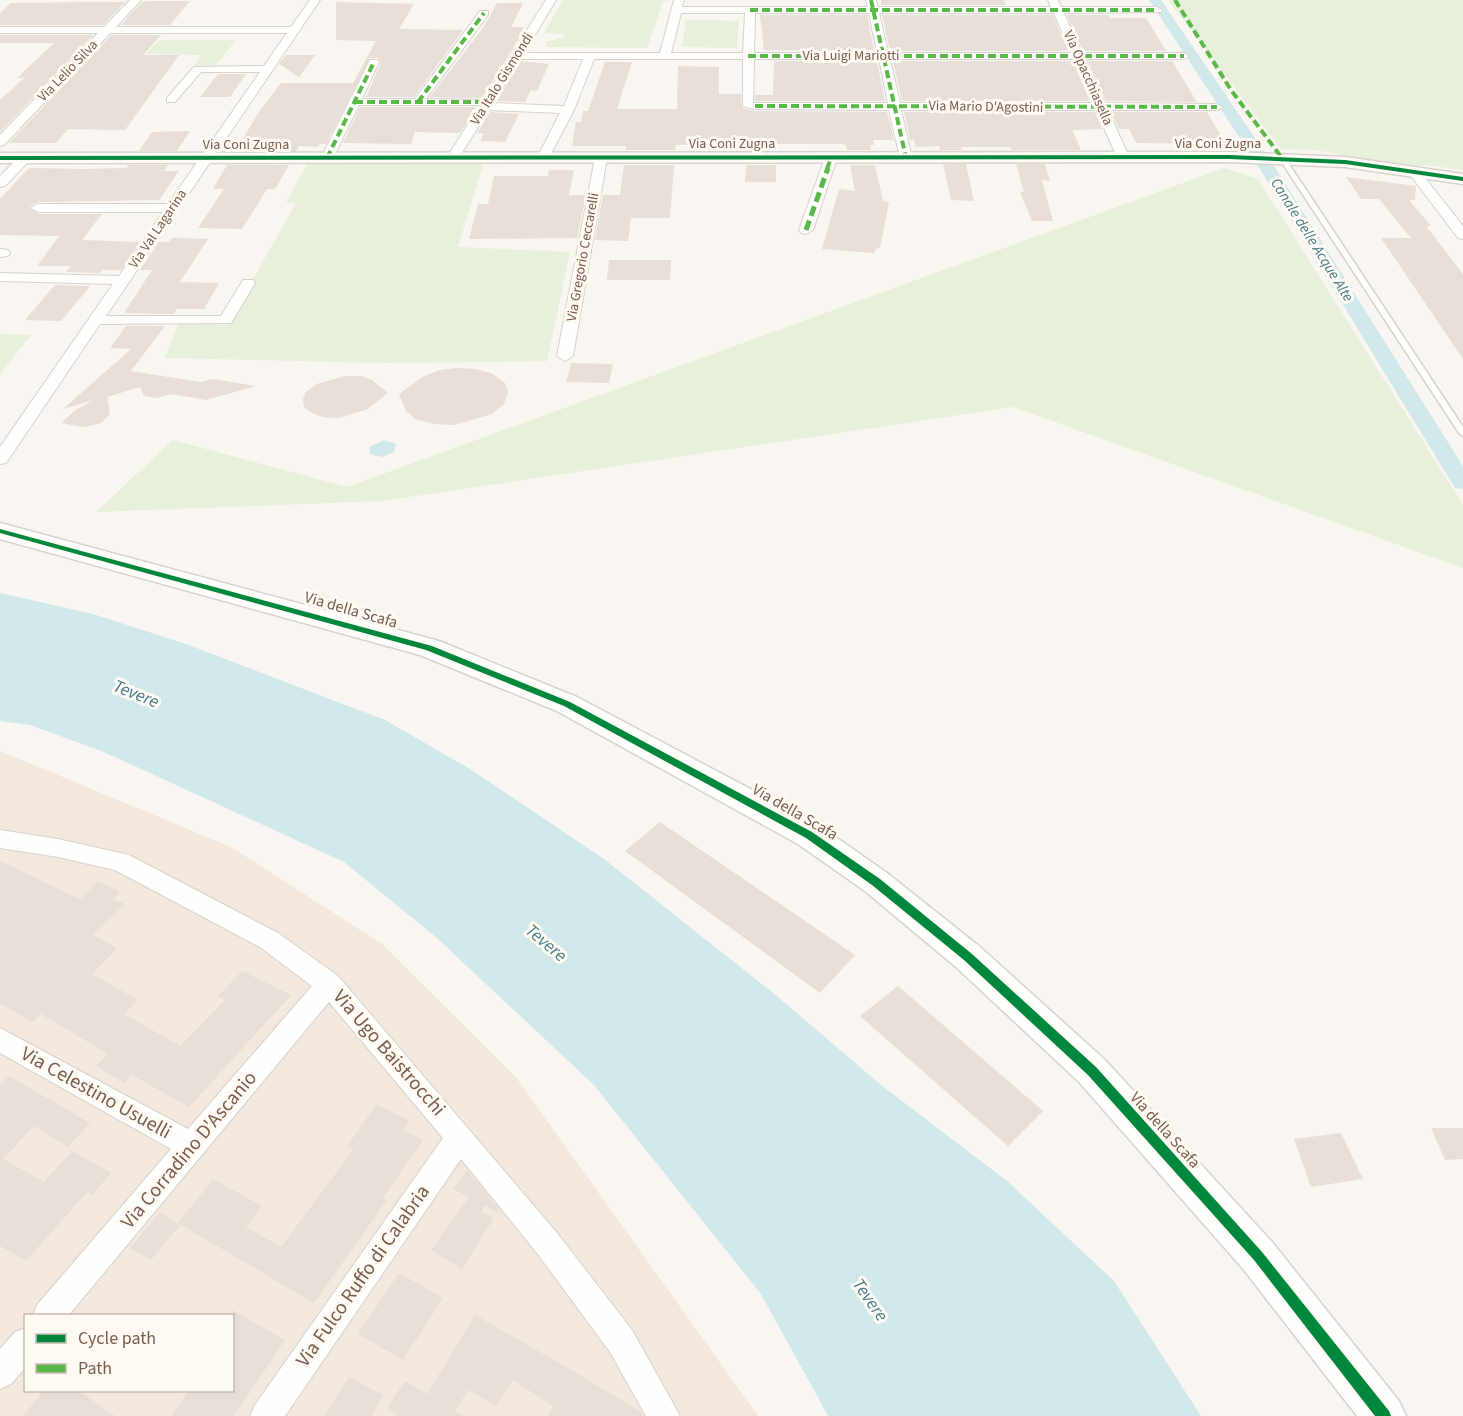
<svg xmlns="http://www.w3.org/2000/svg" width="1463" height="1416" viewBox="0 0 1463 1416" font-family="'Source Sans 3',sans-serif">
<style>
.residential{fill:#f2e8de;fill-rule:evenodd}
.green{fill:#e7f0db}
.water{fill:#d0e8ea}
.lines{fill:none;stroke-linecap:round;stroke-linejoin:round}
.canal{fill:#d0e8ea;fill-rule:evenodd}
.building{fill:#e6ded7}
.lane-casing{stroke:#d7d1cb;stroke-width:3}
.street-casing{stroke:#d7d1cb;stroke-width:2}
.secondary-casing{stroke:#d9d2cb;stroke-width:3}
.lane{fill:#fefefd;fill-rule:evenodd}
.street{fill:#fefefd;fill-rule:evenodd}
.secondary{fill:#fefefd;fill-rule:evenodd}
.quiet-far1{stroke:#58b947;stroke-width:4;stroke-dasharray:8 4;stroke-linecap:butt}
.quiet{stroke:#58b947;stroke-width:5;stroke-dasharray:10 5;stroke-linecap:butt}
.cycleway-casing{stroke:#fffaf3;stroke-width:4}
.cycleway{fill:#00873e;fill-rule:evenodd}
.labels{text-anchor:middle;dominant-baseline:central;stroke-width:6;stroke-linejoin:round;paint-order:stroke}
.far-street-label{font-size:14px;fill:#7a5c4d;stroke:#fffaf3}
.far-water-label{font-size:15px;font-style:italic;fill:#437c86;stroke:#fffaf3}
.street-label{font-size:16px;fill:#7a5c4d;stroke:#fffaf3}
.water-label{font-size:18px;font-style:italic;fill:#437c86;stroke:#fffaf3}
.near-street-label{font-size:20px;fill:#7a5c4d;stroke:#fffaf3}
</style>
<rect width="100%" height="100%" fill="#f9f5f0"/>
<path class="residential" d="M0,751L231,847L382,944L515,1076L758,1416H0ZM26,1316H232V1390H26Z"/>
<path class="green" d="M563,0H670L663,2L647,48L546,47V42L565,37L564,34L544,33Z
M1168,0H1463V170L1426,165L1409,168L1316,150L1281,149Z
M686,20L739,21L737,48L682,47Z
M160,40H236L215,66H194L202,55L146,54Z
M484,162L458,247L570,252L547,361L385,363L165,358L179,322L227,325L296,203L286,202L308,163Z
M1224,168L1258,179L1463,505V568L1013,407L382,501L96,512L173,440L347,487Z
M0,334L31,335L0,374Z"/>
<path class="water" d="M384,440L396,444L394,452L382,457L370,454L369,447Z
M0,593L93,614L186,644L385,720L470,769L604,859L772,992L881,1085L1007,1181L1114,1281L1201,1416H828L761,1294L594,1085L438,939L344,862L104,752L30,725L0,721Z"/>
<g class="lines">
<path class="canal" d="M1149,0H1161L1274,166L1463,466V489L1455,488L1452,483L1258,166Z"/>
</g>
<path class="building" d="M881,0H1004L1006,5H881Z
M149,1H190L170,25H121L142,2Z
M82,2H125L103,25H0V13L11,3Z
M336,2L414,4L399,29L463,30L414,97H366L381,63L378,58H370L326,144H320L318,147L299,146L296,151H236L258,113L281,83H353L376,41L336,40Z
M497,3H523L511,27H524L518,40L482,98L430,97L483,28Z
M760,15H867L874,51L764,50Z
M882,15H1053L1068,51H890Z
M1067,15H1108L1110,18H1146L1166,51H1083Z
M0,35H93L0,132V100L24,78H17L54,43H0Z
M111,35H161L143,55H179L125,130L68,129L56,143H9Z
M286,55H315L299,77L279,64Z
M521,61L549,64L537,91L531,90L525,102L497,101Z
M774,61H877L885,101H755V95H773Z
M893,61H1073L1090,101H902Z
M1088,61H1172L1197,102L1106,101Z
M605,62H632L617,109H677L678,66L719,67V94H741L742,108L755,111L887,112L894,140H873L874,145H870L871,150H847L846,145L841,144H776V150H747V145H676L675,150H626V146H572L576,122H581L583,111H588Z
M218,74H246L230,97H200Z
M360,107H476L460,133L415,132L411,144L343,143Z
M490,112L519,114L505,142L480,141L484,133H477Z
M904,112H1095L1102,129L1072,130L1081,150H1012L1011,147H961L962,150H940L939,146L916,147L914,140H910Z
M1111,112H1207L1226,144L1136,143L1129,129H1119Z
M190,131L177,151H139L152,132Z
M943,164H966L974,201L951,200Z
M1016,164H1045L1050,181L1042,180L1053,221H1032L1020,192H1024Z
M128,165H168L164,171H179L159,200L38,202L29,207L38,214H102L82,240L140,242L121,270H102L100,273L66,272L71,266H37L59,236L0,235V199L29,168L84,169L127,168Z
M227,165H289L275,189H267L242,229L198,228L224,189H213Z
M624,165H674L670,218H631L628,241L595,240L603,195H620Z
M746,165H776V182H745Z
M850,165H875L883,201L889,202L880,248H876L874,253L822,249L839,189L855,191Z
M549,170H574L569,195H586L577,238L469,239L478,204H488L494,176H548Z
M1346,177L1416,186L1415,200H1409L1431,226H1426L1463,274V359L1381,238H1411L1379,199H1361Z
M172,238L208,239L180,282L219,283L204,309H177L173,314L124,313L152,270H140L159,242H169Z
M609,260H671L670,280H607Z
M55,285L90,286L61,321L25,320Z
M126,326H165L131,371L200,382L212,379L256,386L206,400L171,394L157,398L144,396L140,387L107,397L110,414L101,423L84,427L61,423L77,409L94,400L63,409L131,349L110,348Z
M571,363L613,364L609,383L566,382Z
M456,368L477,369L493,374L505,383L508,392L504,404L492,414L454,425L434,424L415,419L406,411L399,394L424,376L440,370Z
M345,376H361L372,380L388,393L368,409L339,418L323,417L312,413L304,407L303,399L306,392L317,384Z
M660,822L855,955L820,993L625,851Z
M0,861L80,899L98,881L120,892L113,899L125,904L93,935L117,948L92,974L138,1000L124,1014L180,1046L225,1000L218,996L242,971L291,995L189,1107L132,1075L124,1083L96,1066L108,1054L41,1014L33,1022L0,1004Z
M898,986L1043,1111L1008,1146L860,1016Z
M9,1076L90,1123L68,1147L34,1126L3,1159L44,1182L72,1151L111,1173L92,1195L87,1192L26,1261L0,1246V1085Z
M377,1104L409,1121L403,1130L423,1140L383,1198L387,1200L314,1303L178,1223L213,1179L262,1206L246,1227L281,1247L354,1149L347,1146Z
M1431,1128H1463V1159L1445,1160Z
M1341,1133L1363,1179L1311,1187L1294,1139Z
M467,1170L503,1215L484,1205L482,1212L494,1218L462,1269L431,1250L469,1197L453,1189Z
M160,1212L180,1225L151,1260L130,1248Z
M399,1273L443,1298L403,1360L358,1334Z
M232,1310L285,1340L234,1416H171L189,1390H232Z
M475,1315L563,1365L641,1412L643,1416H547L553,1406L513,1380L496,1406L468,1390L455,1411L463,1416H398L387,1408L405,1381L427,1394Z
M349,1377L383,1395L371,1416H324Z
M44,1390H77L115,1416H23Z"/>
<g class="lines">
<defs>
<path id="lane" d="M1282,156L1285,158L1463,427V436L1459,433L1279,158Z"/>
<path id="street" d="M130,0H141L116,27H291L310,0H320L106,316H221L243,280H253L255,283L231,323L100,324L6,463L0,464V447L113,284L2,281H0V273L119,276L163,212H38L31,208L38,204H168L260,72H201L175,102H167V98L194,67L264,66L287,33H110L4,145L0,146V135L98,33H0V27H104Z
M546,0H556L524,53H660L674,0H684L682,7H868L866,0H876L878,7H1051L1048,0H1058L1061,7H1157L1162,10L1161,12L1064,13L1082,53H1184L1189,56L1184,59H1085L1105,103L1217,104L1223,107L1217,110H1108L1129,157L1123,161L1117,157L1096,110H901L912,158L906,162L900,158L889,110L755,109L743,106V59H594L574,110L547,161L543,162L537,158L560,113L489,110L456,162H448L446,159L480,105H359L333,158L327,162L323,161L321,158L370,60H378L379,62L362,99H415L480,11H488V15L426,99L483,100ZM681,13H745L743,53H671ZM755,13H869L877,53H754ZM879,13H1054L1071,53H888ZM520,59H583L564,106L493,103ZM754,59H879L888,103H753ZM890,59H1074L1093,103H900Z
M601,154L607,158L573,356L565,361L557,356L595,158Z
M831,154L837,158L813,230L806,234L801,233L799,230L825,158Z
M24,155L30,159L28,162L5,186L0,187V176L20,156Z
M1414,168L1418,169L1463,226V239L1458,238L1408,172Z
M0,249L8,250L10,253L8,256L0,257Z
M0,830L58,839L129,855L278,933L338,976L557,1233L632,1330L680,1416H646L610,1352L537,1253L461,1159L285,1416H250L255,1405L443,1138L329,1002L68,1316H33L37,1305L171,1149L0,1053V1028L188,1129L312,986L260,947L115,870L58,857L0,848Z
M26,1328V1367L11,1384L0,1389V1349L15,1332Z"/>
<path id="secondary" d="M1229,152L1345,157L1463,174V184L1345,167L1229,162L0,163V153Z
M0,523L439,641L577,697L820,826L887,873L980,947L1105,1060L1272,1242L1399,1401L1406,1416H1357L1244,1270L1079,1082L956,967L865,891L798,844L557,711L420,655L0,539Z"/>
</defs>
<use href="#lane" class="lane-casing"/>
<use href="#street" class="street-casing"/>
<use href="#secondary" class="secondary-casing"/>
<use href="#lane" class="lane"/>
<use href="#street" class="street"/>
<use href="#secondary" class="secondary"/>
<path class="quiet-far1" d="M871,0L906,158
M1175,0L1231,90L1282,158
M750,10H1157
M748,56H1184
M355,102H479
M418,102L484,13
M755,106L1217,107
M327,158L374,62
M827,169L831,158"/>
<path class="quiet" d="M806,230L828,168"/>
<defs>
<path id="cycleway" d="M1229,155L1345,160L1463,177V181L1345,164L1229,159L0,160V156Z
M0,529L432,646L570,702L812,832L880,879L972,954L1096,1067L1262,1252L1389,1411L1391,1416H1375L1254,1260L1088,1075L964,960L872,885L806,838L564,706L426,650L0,533Z"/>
</defs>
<use href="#cycleway" class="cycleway-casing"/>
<use href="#cycleway" class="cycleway"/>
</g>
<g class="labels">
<g class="far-street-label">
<text x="851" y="56">Via Luigi Mariotti</text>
<text transform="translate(68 71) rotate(-46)">Via Lelio Silva</text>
<text transform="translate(1088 78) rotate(66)">Via Opacchiasella</text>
<text transform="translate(502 79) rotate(-58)">Via Italo Gismondi</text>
<text transform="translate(986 107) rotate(1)">Via Mario D'Agostini</text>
<text x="732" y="144">Via Coni Zugna</text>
<text x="1218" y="144">Via Coni Zugna</text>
<text x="246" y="145">Via Coni Zugna</text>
<text transform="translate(158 229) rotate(-56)">Via Val Lagarina</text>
<text transform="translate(583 257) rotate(-80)">Via Gregorio Ceccarelli</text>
</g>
<g class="far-water-label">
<text transform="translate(1312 240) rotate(58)">Canale delle Acque Alte</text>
</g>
<g class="street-label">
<text transform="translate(351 610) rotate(16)">Via della Scafa</text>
<text transform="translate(795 812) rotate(30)">Via della Scafa</text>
<text transform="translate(1165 1130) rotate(48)">Via della Scafa</text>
</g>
<g class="water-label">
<text transform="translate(136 694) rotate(22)">Tevere</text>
<text transform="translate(546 943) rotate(40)">Tevere</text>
<text transform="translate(870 1300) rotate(55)">Tevere</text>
</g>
<g class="near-street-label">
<text transform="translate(389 1053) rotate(49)">Via Ugo Baistrocchi</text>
<text transform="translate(96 1093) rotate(29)">Via Celestino Usuelli</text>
<text transform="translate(189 1150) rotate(-50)">Via Corradino D'Ascanio</text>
<text transform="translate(363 1276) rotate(-55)">Via Fulco Ruffo di Calabria</text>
</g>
</g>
<rect x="24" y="1314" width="210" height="78" fill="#fffaf3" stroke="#cabbb1" stroke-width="1.5"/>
<rect x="36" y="1334" width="30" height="9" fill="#00873e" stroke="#cabbb1" stroke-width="1.5"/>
<text x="78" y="1344" font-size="18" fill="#7a5c4d">Cycle path</text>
<rect x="36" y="1364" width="30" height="9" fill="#58b947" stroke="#cabbb1" stroke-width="1.5"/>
<text x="78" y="1374" font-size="18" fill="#7a5c4d">Path</text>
</svg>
